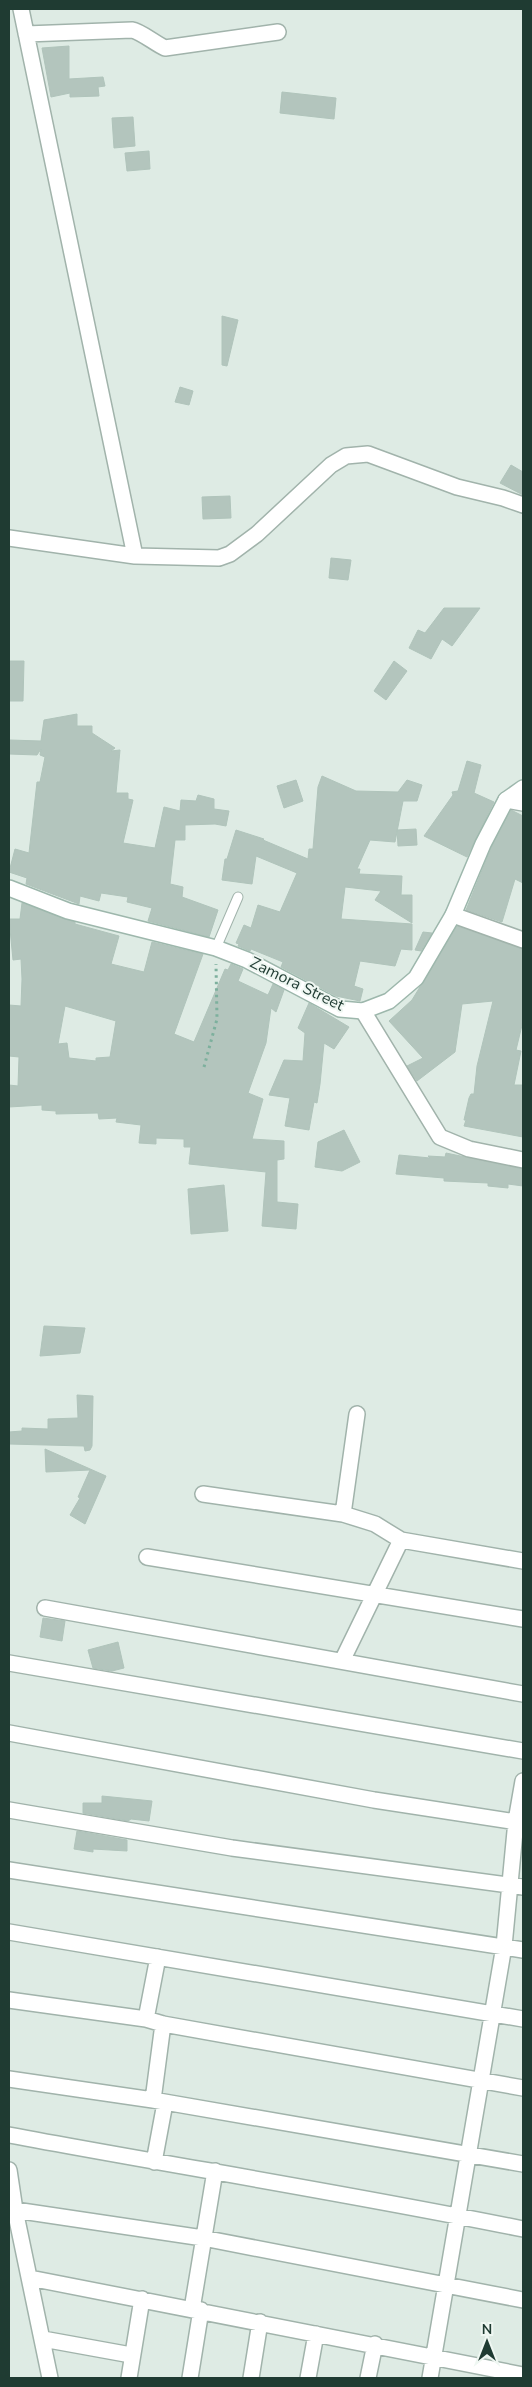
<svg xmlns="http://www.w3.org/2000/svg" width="532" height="2387" viewBox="0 0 532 2387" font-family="'Nunito Sans',sans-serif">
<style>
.building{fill:#b3c5bd;stroke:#b0c4bb;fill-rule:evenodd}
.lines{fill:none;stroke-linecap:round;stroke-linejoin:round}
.lane-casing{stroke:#a1b3ab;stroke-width:11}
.street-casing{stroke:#a1b3ab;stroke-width:18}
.secondary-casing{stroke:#9db7ac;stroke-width:18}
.path{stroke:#7db09d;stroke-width:3;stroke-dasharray:2.5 4;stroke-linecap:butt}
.lane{stroke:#fff;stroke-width:9}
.street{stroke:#fff;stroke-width:15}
.secondary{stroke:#fff;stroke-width:15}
.labels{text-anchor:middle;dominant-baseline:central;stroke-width:4;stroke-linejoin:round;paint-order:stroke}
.street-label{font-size:16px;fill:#1f3b32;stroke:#eff7f2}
</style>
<rect width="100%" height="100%" fill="#deebe4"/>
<path class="building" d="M69,46V79L103,77L105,86L98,87L99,96L70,97V93L51,97L42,48Z
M282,92L336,98L334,119L280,113Z
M133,117L135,146L114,148L112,118Z
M149,151L150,169L127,171L125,153Z
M222,316L238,320L227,366L222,365Z
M180,387L193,391L189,405L175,402Z
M511,465L523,472V495L500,483Z
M230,496L231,518L203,519L202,497Z
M331,558L351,560L348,580L329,578Z
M444,608H480L452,646L442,639L431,659L409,648L418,630L425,633Z
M9,661H24L23,701H9Z
M394,661L407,671L386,700L374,691Z
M77,714V726H92V733L115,748L111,751L120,750L116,793H128V799L133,800L123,843L155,848L164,807L180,811L181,800L196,801L198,795L214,799V809L229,811L226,826L215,824L185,825V840H175L170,884L183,887L182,897L218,910L209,937L148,921L152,908L127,902L128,897L101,893L99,901L80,896L79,904L26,884L27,878L9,872L15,849L29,853L37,782H40L45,757L40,755L41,749L37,755L9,754V740L41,741L44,720Z
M467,761L481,765L474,793L494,802L467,857L424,836L453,795L452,792L458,791Z
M322,776L356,791L398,792L407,780L422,785L417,801H403L395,842L370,840L357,869H360L359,874L402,876L401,895H412V923L375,900L381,891L345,887L341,919L412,924V950L401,949L395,966L360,961L354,986L363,989L360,1001L336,996L281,967L283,962L251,949L250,951L238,946L239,944L236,943L244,925L251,928L258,905L280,912L297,873L256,856L252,884L222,880L225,859H227L236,830L264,839L263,840L308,859L309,849H313L318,787Z
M296,780L303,801L284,808L277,786Z
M511,810L523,816V883L515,879L502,922L466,910L491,848Z
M416,829L417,845L398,846L397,830Z
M22,903L75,922V924L119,936L111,964L144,972L152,942L203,954L174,1034L194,1042L225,969L228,970L231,964L243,969L238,981L268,995L273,984L284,990L276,1012L271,1008L266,1043L248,1093L263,1099L252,1139L284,1141V1159L277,1160V1202L298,1204L296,1229L262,1226L266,1172L189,1164L191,1147H184V1139L156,1138V1144L139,1143L141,1125L116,1122L117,1118L99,1119L98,1113L56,1114V1111L42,1110V1105L9,1107V1085L18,1086L19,1057L9,1056V1005L21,1006L22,979L21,959L13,960L9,919H20ZM65,1006L116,1021L110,1057L96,1058V1061L69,1058L67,1043L58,1044Z
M457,926L523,949V1021L516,1050L521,1051L514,1085H523V1137L464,1126L466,1120H464L469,1098L471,1094H474L477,1066L493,1001L462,1004L455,1052L417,1081L407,1066L423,1058L389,1021L412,1000Z
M423,932L432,933L421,951L415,950Z
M309,1003L349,1027L334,1049L324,1043L320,1084L317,1103L314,1102L309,1130L285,1126L290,1098L269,1095L284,1060L303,1061L305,1033L298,1028Z
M344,1130L360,1162L342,1171L315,1167L318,1142Z
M446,1153L523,1169V1186L508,1184V1188L488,1186V1183L444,1181V1178L396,1174L399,1155L430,1158L428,1156L445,1157Z
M224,1185L228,1231L191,1234L188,1189Z
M44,1326L85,1328L80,1353L40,1356Z
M77,1395L93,1396L92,1446L90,1450L85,1451L84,1446L9,1444V1432L22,1431V1428L48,1429V1419L78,1418Z
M45,1449L106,1476L85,1524L70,1515L80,1498L78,1497L90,1470L46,1472Z
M43,1618L65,1621L62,1641L40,1637Z
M118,1642L124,1668L112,1671L93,1668L88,1650Z
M102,1796L152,1801L149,1821L131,1819L128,1821L83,1813V1803H102Z
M77,1831L127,1840V1851L93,1849V1852L74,1849Z"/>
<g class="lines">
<defs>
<path id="lane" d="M216,948L238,897"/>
<path id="street" d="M21,9L135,556L219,558L230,554L257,534L331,465L346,456L368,454L457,487L503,498L523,505
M26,34L132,30C140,31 156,44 165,48L278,32
M9,538L135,556
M506,800L523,803
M453,915L523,940
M363,1011L440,1137L469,1149L523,1160
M203,1494L343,1514L375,1524L401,1540L523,1561
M343,1514L357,1414
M147,1557L523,1619
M45,1608L523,1694
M342,1661L401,1540
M9,1663L523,1751
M9,1733L374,1800L523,1823
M9,1810L232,1848L523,1887
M9,1870L523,1950
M9,1932L523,2019
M9,2000L146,2019L163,2024L523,2088
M146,2019L158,1957
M9,2079L153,2100L523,2164
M153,2100L163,2024
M9,2135C180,2167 352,2194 523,2229
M154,2162L165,2103
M9,2170L15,2210L50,2378
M15,2210L203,2238L523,2300
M30,2278L523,2375
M192,2309L215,2171
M43,2339L131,2355
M129,2378L142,2299
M190,2378L201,2310
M251,2378L260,2322
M308,2378L316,2334
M368,2378L375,2344
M430,2378L504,1946L516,1821L523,1781"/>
<path id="secondary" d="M9,888L68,911L216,948L247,960L340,1009L363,1011L389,1001L416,978L453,915L483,844L506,800L523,788"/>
</defs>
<use href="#lane" class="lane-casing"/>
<use href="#street" class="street-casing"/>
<use href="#secondary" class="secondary-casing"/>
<path class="path" d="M204,1067L217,1019L216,964"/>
<use href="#lane" class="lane"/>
<use href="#street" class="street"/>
<use href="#secondary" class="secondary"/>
</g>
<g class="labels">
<g class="street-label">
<text transform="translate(297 984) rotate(26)">Zamora Street</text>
</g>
</g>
<rect width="532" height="2387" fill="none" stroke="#1f3b32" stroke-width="20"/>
<g transform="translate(487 2342)" stroke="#eff7f2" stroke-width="4" paint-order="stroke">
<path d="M0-4L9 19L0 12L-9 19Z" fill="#1f3b32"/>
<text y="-8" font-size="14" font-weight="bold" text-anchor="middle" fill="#1f3b32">N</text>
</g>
</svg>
